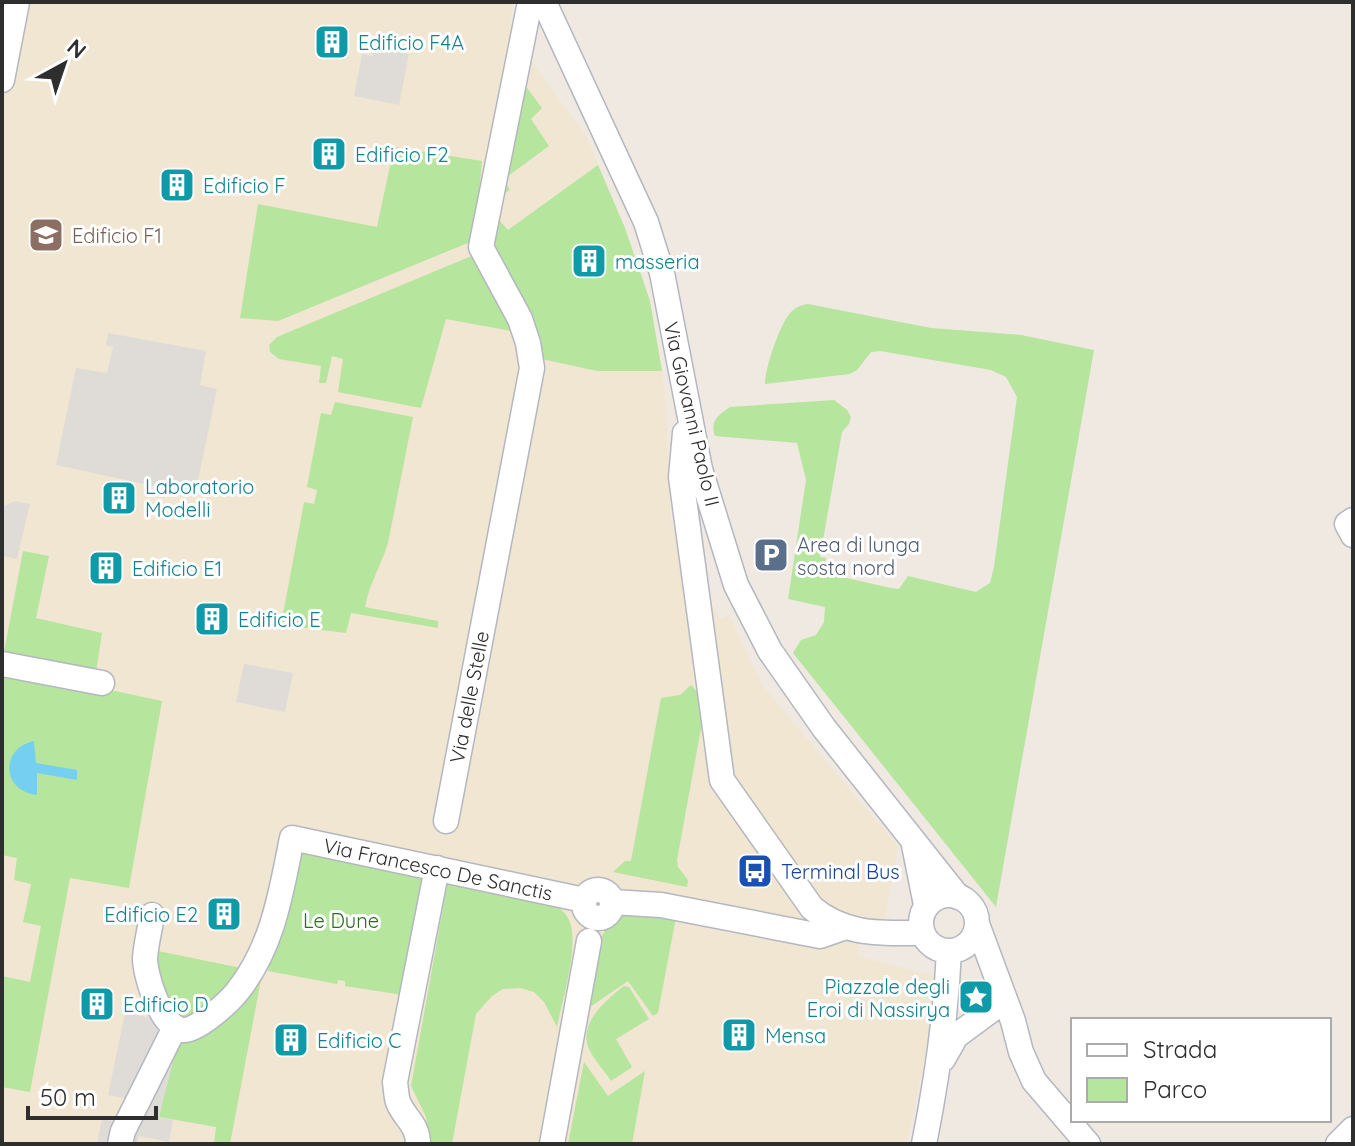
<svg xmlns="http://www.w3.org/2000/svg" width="1355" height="1146" viewBox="0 0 1355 1146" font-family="Quicksand,sans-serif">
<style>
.education{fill:#f0e6d1}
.green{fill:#b6e59e}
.plaza{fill:#dfdcd8}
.water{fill:#75cff0}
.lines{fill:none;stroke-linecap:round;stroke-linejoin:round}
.minor-casing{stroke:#b4b7c1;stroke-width:27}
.minor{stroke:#fff;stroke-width:24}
.labels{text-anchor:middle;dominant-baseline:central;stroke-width:6;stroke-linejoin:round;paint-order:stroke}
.culture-label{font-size:20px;fill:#0d838f;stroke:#fff;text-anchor:start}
.education-label{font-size:20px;fill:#785e54;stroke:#fff;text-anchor:start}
.street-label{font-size:20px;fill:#2e2e2e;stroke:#fff}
.service-label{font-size:20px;fill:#4e5e75;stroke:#fff;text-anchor:start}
.transit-label{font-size:20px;fill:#164399;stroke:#fff;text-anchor:start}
.park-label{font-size:20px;fill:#2c6e1b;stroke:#fff}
</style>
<rect width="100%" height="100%" fill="#efe9e1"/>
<path class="education" d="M2,2H513L510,22L517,24L529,58L586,136L625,228L650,301L665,391L671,520L680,555L721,619L729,615L762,685L898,847L883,926L862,929L857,956L941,978L907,1144H2Z"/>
<path class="green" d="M521,80L542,108L531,119L549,146L504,179L510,190L497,198Z
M394,147L482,161L475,240L278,321L240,318L258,204L377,227Z
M598,165L625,228L650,301L662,371H597L542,359L496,254L491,236L493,221L499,220L508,230Z
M474,255L505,304L511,331L446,319L421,408L338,392L343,359L332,356L326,383H319L321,366L279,359L270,352L269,345L277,337Z
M808,304L931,328L1021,335L1094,350L996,907L793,653L801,640L816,635L824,622L825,607L788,599L806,480L797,443L715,436C710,421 717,416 730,407L834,400L847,410L851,417L849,424L842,432L820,557L826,558L824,573L891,588L899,589L908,576L976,592L990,583L994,567L1017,397L1006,377L991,370L880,351L871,352L857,370L850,374L765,384C765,368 780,323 791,312C796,307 801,305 808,304Z
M335,402L413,417L388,543C381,566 369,584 365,607L438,621V628L351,613L346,633L281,625L304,502L314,504L317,490L307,487L321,413L331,415Z
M23,551L49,556L36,618L102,633L96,672L4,652Z
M2,667L162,701L129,888L70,878L30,1092L2,1087V976L30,982L41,926L23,922L31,884L14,880L17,858L2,855Z
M691,685L706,701L677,860L678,867L688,880L687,887L613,872L625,861H631L661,698L680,695Z
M305,852L426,877L403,995L345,986V981L338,980L337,984L268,971L293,862Z
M448,880L548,902C556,906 564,910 568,918C581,941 562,1001 557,1027L544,1002L534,992L520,988L503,989L492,996L476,1014L452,1144H430L426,1117L411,1086Z
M621,911L676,917L658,1013L653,1016L628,981L590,1007C594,974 593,932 621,911Z
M153,950L246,969L241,977L186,1022L172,1012Z
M262,974L230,1144H214L216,1127L159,1117L174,1044Z
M624,986L629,987L649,1019L616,1039L632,1067L611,1081C605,1071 594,1060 589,1049C578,1023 606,1000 624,986Z
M584,1062L608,1096L645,1071L632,1144H568Z"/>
<path class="plaza" d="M375,47L409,54L399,105L354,96L362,54L372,56Z
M108,333L206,351L200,385L217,389L195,495L56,465L76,368L107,373L113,347L106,345Z
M15,501L30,504L17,559L2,556V507Z
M244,664L293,673L285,712L236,702Z
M125,1013L168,1021L181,1030L159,1117L173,1120L169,1142L139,1136L137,1144H97L102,1119L122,1123L127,1099L108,1095Z"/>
<path class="water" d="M34,741L36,763L77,770V780L37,773V795C1,791 0,748 34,741Z"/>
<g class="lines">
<defs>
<path id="minor" d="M544,2L646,222L662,273L700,469L736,585L770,651L824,728L958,897
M2,80L17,2
M685,433L681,477L722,780L812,908C846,936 881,933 923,933
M1353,520L1347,524L1353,535
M2,664L102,683
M446,821L532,368L528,343L520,319L481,247L530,2
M914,845L926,905
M584 904a14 14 0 1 1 28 0a14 14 0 1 1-28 0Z
M921 923a28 28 0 1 1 56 0a28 28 0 1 1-56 0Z
M612,902L661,905L820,936L843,928
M152,915C150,929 146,944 145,958C145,976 161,1028 183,1030C197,1031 228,1003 237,992C273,947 281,893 292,838L584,900
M977,924L1013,1021L1021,1052L1034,1081L1088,1144
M943,1059L956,1036L1005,1000
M120,1144L123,1131L175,1027
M418,1144C418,1124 405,1119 398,1102C396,1096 396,1088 395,1082L437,868
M552,1144L589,941
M924,1144C937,1079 946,1017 949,951
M1338,1144L1353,1129"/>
</defs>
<use href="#minor" class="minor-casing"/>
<use href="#minor" class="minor"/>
</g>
<defs>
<symbol id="building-square" viewBox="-11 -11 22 22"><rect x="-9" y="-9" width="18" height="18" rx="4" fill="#0f9aa8" stroke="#fff"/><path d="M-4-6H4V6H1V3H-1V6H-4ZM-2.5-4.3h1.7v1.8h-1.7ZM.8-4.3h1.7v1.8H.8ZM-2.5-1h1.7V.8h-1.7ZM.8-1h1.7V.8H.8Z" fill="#fff"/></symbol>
<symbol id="university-square" viewBox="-11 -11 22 22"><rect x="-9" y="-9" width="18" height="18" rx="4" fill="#8d6e63" stroke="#fff"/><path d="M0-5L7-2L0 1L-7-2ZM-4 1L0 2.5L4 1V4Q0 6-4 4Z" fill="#fff"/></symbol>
<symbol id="parking-square" viewBox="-11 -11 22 22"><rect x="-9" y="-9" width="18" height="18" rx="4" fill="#5c6f8a" stroke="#fff"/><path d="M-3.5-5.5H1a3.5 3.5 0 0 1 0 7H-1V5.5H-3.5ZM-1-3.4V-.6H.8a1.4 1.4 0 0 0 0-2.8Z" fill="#fff"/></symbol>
<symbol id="bus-square" viewBox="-11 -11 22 22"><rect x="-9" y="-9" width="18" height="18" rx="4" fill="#1a4fb4" stroke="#fff"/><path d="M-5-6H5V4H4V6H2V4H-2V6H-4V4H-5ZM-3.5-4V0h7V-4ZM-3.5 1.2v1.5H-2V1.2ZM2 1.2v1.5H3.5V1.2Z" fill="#fff"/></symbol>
<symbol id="sight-square" viewBox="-11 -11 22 22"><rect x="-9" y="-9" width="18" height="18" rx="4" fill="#0f9aa8" stroke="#fff"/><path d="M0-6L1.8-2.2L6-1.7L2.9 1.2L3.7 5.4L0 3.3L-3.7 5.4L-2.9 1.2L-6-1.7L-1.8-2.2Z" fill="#fff"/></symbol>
</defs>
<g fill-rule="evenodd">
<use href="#building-square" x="312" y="22" width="40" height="40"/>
<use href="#building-square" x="309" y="134" width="40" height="40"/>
<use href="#building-square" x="157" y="165" width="40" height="40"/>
<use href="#university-square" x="26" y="215" width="40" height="40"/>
<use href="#building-square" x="569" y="241" width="40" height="40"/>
<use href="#building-square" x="99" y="478" width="40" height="40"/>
<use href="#parking-square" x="751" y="535" width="40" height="40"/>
<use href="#building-square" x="86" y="548" width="40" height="40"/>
<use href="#building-square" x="192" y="599" width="40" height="40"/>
<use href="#bus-square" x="735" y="851" width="40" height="40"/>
<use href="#building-square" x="204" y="894" width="40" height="40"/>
<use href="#sight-square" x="956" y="977" width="40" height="40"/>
<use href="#building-square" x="77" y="984" width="40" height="40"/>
<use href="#building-square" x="719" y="1015" width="40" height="40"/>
<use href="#building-square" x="271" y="1020" width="40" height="40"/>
</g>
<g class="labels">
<g class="culture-label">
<text x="358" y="42">Edificio F4A</text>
<text x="355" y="154">Edificio F2</text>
<text x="203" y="185">Edificio F</text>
<text x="615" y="261">masseria</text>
<text x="145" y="486">Laboratorio<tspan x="145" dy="23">Modelli</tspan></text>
<text x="132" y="568">Edificio E1</text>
<text x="238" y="619">Edificio E</text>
<text x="198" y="914" text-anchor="end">Edificio E2</text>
<text x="950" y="986" text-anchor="end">Piazzale degli<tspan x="950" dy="23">Eroi di Nassirya</tspan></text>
<text x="123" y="1004">Edificio D</text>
<text x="765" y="1035">Mensa</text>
<text x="317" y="1040">Edificio C</text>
</g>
<g class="education-label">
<text x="72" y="235">Edificio F1</text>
</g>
<g class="street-label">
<text transform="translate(692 414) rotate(77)">Via Giovanni Paolo II</text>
<text transform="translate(469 697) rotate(-79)">Via delle Stelle</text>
<text transform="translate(438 869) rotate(12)">Via Francesco De Sanctis</text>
</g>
<g class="service-label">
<text x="797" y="544">Area di lunga<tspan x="797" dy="23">sosta nord</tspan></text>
</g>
<g class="transit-label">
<text x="781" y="871">Terminal Bus</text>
</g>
<g class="park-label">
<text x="341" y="920">Le Dune</text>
</g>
</g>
<rect width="1355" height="1146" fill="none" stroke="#2e2e2e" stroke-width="8"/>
<rect x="1071" y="1018" width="260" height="104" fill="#ffffff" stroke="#ababab" stroke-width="2"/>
<rect x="1087" y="1044" width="40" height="12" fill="#ffffff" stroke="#ababab" stroke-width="2"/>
<text x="1143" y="1058" font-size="24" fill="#2e2e2e">Strada</text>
<rect x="1087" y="1078" width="40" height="24" fill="#b6e59e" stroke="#ababab" stroke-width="2"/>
<text x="1143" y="1098" font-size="24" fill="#2e2e2e">Parco</text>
<g transform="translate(64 64) rotate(40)" stroke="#ffffff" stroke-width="6" paint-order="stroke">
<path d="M0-6L14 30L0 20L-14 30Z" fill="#2e2e2e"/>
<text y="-12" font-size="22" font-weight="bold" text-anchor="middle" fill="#2e2e2e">N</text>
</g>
<path d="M28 1106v12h128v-12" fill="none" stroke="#2e2e2e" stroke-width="4"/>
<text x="40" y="1106" font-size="24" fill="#2e2e2e" stroke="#ffffff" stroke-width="6" paint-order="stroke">50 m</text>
</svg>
